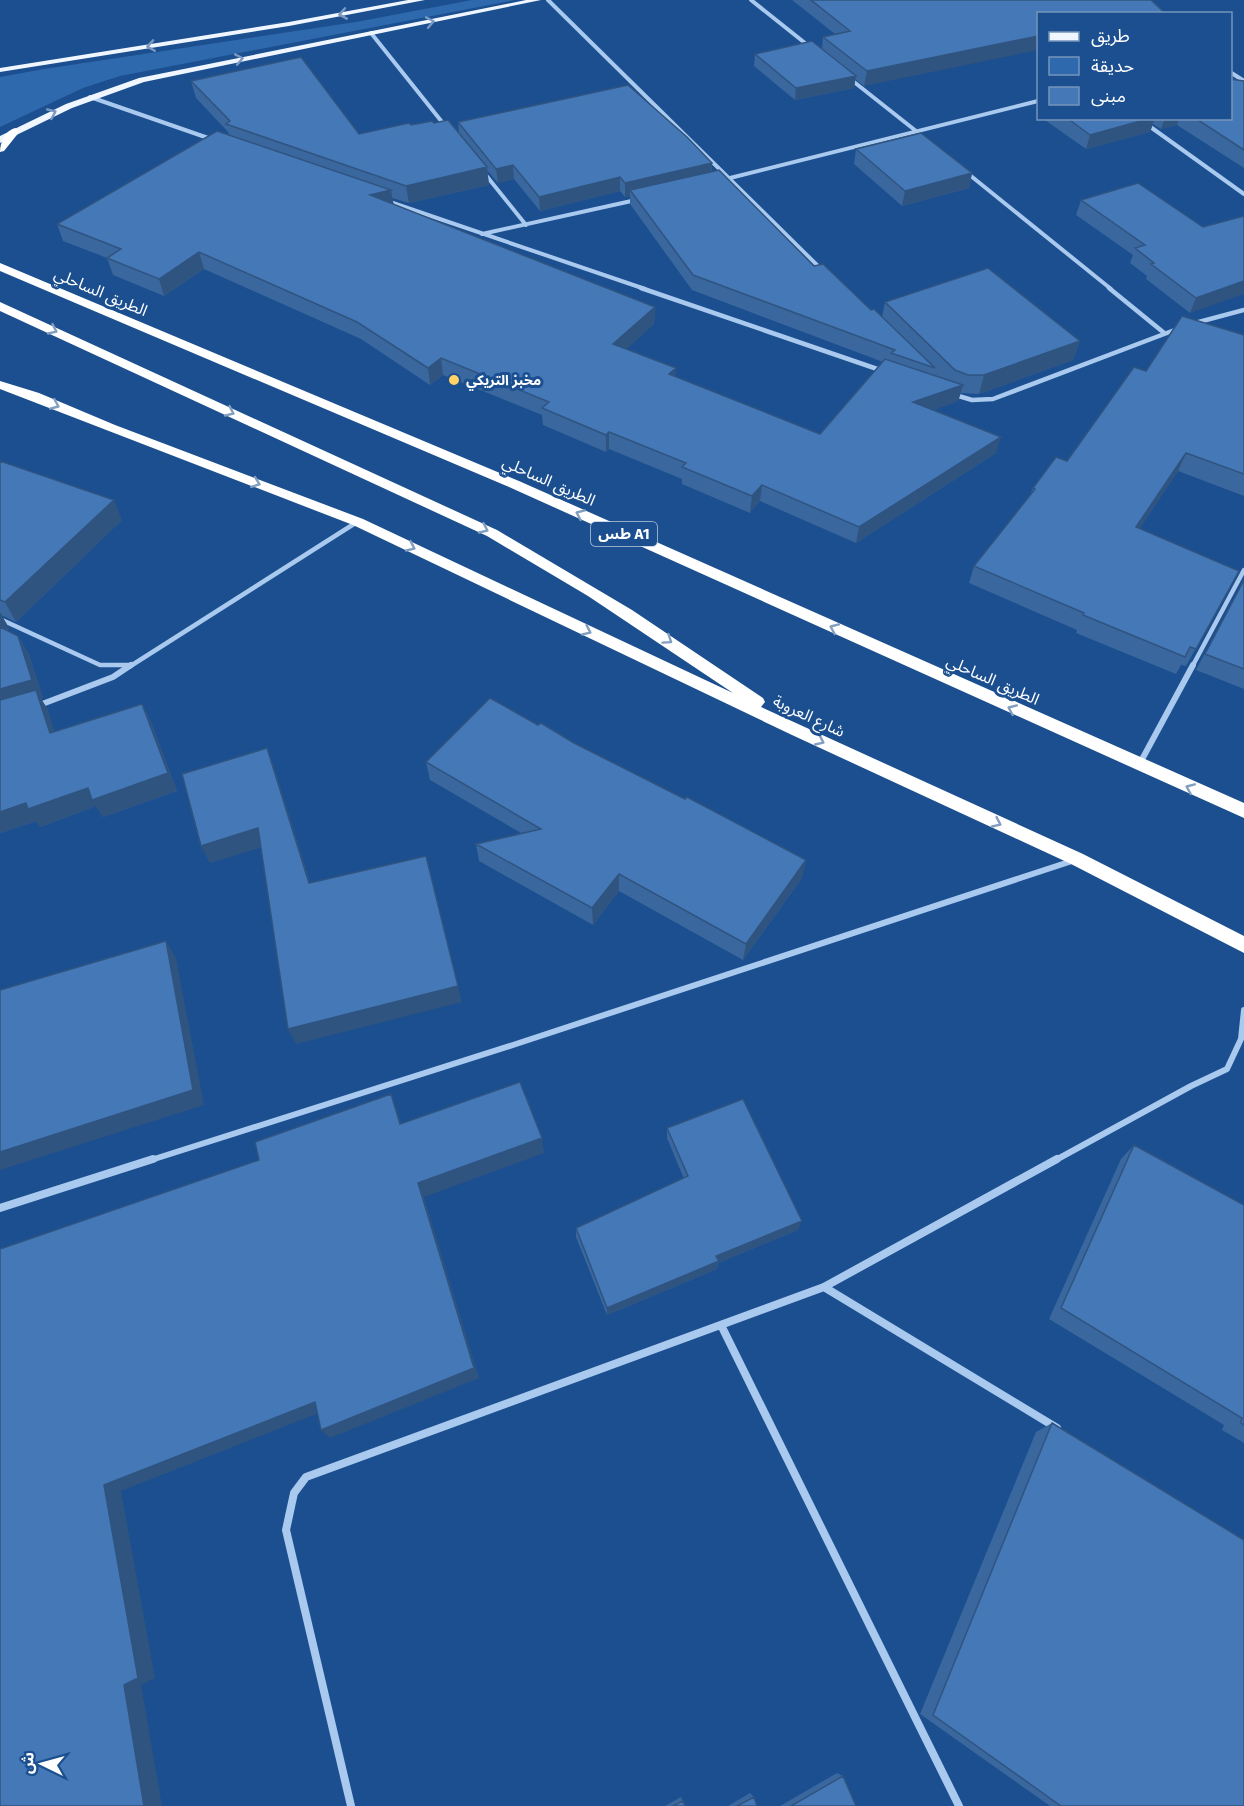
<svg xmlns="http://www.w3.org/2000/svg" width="1244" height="1806" viewBox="0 0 1244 1806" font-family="'Fira Sans','Noto Sans Arabic',sans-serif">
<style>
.green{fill:#2e69ad}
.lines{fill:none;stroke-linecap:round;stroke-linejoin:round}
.street-far3{stroke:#a9c9ee;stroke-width:4}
.street-far2{stroke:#a9c9ee;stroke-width:4.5}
.street-far1{stroke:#a9c9ee;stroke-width:6}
.street{stroke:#a9c9ee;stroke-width:8}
.primary{fill:#f0f6ff;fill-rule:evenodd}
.highway{fill:#fff;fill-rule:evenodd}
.wall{fill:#3a679d;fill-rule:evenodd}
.shaded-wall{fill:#305480}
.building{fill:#4478b7;stroke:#305480;stroke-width:1.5}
.oneway{stroke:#7b9ac1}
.oneway2{stroke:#829ec1}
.poi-dot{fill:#ffd166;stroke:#1b4f8f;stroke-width:2}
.labels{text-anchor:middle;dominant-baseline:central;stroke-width:6;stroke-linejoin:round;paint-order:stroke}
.far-poi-label{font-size:14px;font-weight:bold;fill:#fff;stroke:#1b4f8f;text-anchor:start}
.shield{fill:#1b4f8f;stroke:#bbcadd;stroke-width:1.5}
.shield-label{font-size:15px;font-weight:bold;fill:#fff}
.street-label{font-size:16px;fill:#fff;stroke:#1b4f8f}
</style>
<rect width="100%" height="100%" fill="#1b4f8f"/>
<path class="green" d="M472,0H515L120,76L83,88L0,127V77L44,69L356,22Z"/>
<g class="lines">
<path class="street-far3" d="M548,0L821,269
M751,0L810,47
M371,33L446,127
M1230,72L1244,81
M849,78L916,131
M90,97L211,139
M1138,118L1244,194
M966,172L1111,289
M485,174L526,225
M722,180L1038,101
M387,201L645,289
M482,234L636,200"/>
<path class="street-far2" d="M641,288L883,371
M1109,288L1163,332
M1195,323L1244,310
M952,394L972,400L993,399L1180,328
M0,619L100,665H130
M129,667L357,522
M1192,667L1244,570"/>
<path class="street-far1" d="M37,706L113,677L131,665
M1139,765L1193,665
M148,1161L516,1044L1075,860
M1054,1161L1191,1086L1227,1069L1241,1039L1244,1010"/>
<path class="street" d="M0,1208L153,1159
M824,1287L1057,1428
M721,1325L959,1806
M351,1806L286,1530L294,1493L306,1477L824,1287L1057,1159"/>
<path class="primary" d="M408,0H425L289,26L0,72V68L289,22Z
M526,0H541L144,82L72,108L0,143V136L66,104L139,78Z"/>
<path class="highway" d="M15,128L20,131L4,151L0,152C0,142 5,131 15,128Z
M0,263L519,481L1244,803V818L509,487L0,271Z
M0,302L497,530L632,610L763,698L765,702L761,707L1083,854L1244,936V953L1071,864L792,735L353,525L0,389V381L39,393L115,425L363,519L733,693L588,596L487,536L0,311Z"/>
</g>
<path class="wall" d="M792,0H1151L1038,14L864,86L855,79L854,88L795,100L754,66L755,54L822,49L823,37L835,34Z
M191,81L359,134L411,125L434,123L459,133L458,122L712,163V172L814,266L871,310L882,317L885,302L1080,341L1073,360L979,394L961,393L958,401L933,410L996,453L856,543L760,501L750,513L682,484V479L609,449L606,452L543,425L542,415L443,375L430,385L361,339L204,269L164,296L113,275L107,258L63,241L57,224L229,135L228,132L196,98ZM487,170L498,183L514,179L540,211L620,191L625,197L630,196V204L692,290L883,362L820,434L675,376L626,349L654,324L655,307L394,205L392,198L409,203L489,185Z
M1244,81V168L1177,125L1161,129L1153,124L1150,132L1086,149L1042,118H1230Z
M856,149L972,173L969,188L902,206L854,164Z
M1081,200L1203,227L1244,216L1190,313L1146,279L1147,276L1130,263L1133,255L1076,215Z
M1244,335V496L1178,471L1139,529L1239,571L1186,666L1181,665L1176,674L1076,633L1077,630L969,583L974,566L1030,495L1033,488L1067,461L1146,371Z
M0,461L122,520L16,622L1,615L9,628L7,631L18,636L29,655L43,698L41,699L47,708L54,732L142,704L151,722L177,791L103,817L96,806L40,827L36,821L0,833Z
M1244,580V689L1196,670Z
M426,762L802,878L743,960L619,891L593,925L479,861L476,844L521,833L430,780Z
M667,1128L798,1230L718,1263L717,1269L607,1315L576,1237V1228L684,1179L667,1138Z
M1134,1145L1244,1205V1443L1222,1430L1224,1425L1049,1319L1121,1159Z
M1052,1423L1244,1806H1050L920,1714L1036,1432Z
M837,1773L843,1776L856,1806H780Z
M750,1793L754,1797L757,1806H728Z
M681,1797L685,1806H665Z"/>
<path class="shaded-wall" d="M1038,36V50L864,86L867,71Z
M856,76L854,88L795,100L796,88Z
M1151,118H1155L1150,132L1086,149L1090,135Z
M1165,118H1179L1177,125L1161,129Z
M712,163L711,178L630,190V196L625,197V183Z
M513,165L514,179L498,183L496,169Z
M487,167L489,185L409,203L406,186Z
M972,173L969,188L902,206L905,191Z
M620,177V191L540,211L539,197Z
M391,190L394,207L370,195Z
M199,252L204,269L164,296L159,279Z
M1244,281V294L1190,313L1196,298Z
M655,307L654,324L613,361V344Z
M1080,341L1073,360L979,394L984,375Z
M441,358L443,375L430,385L428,368Z
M676,368L675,385L669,374Z
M963,385L958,401L909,419L913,402Z
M609,432V449L606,452V435Z
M1001,437L996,453L856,543L859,527Z
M1186,453L1178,471L1128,545L1136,527Z
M762,485L760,501L750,513L752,496Z
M114,500L122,520L16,622L5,602Z
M0,612L9,628L0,637Z
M18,636L29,655L43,698L41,699L47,708L61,752L0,711V689Z
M142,704L151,722L177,791L103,817L96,806L40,827L36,821L0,833V812Z
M267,748L274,767L316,900L309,883Z
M258,828L266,846L210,863L201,846Z
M806,860L802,878L743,960L746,944Z
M619,874V891L593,925L592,908Z
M166,941L176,958L204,1105L0,1170V1152Z
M458,986L462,1002L296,1044L288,1029Z
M391,1094L397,1110L406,1139L400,1124Z
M542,1138L544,1153L424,1197L479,1378L330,1438L321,1430L418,1183Z
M802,1221L798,1230L718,1263L717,1269L607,1315V1308L716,1256Z
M315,1402L324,1411L121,1491L155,1678L141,1685L162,1806H144L124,1685L104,1485Z"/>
<path class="building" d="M811,0H1151L1166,14H1038V36L867,71L823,37L850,31Z
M812,41L856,76L796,88L755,54Z
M301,57L359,134L409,123L411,125L432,121L434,123L448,120L487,167L406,186L226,124L230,121L191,81Z
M1230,79L1244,81V150L1195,118H1230Z
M628,85L687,137L712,163L625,183L620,177L539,197L513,165L496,169L458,122Z
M1067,118H1151L1090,135Z
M217,131L391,190L370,195L655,307L613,344L676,368L669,374L820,434L885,359L963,385L913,402L1001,437L859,527L762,485L752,496L682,467L686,463L609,432L606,435L542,408L549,402L441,358L428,368L357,322L199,252L159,279L107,258L121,249L57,224Z
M921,133L972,173L905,191L856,149Z
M719,170L814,266L823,264L871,310L874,309L935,368L891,353L895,350L693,275L630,190Z
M1138,183L1203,227L1244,216V281L1196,298L1151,264L1154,263L1135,248L1145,245L1081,200Z
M988,268L1080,341L984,375H968L955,370L885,302Z
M1182,316L1244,335V474L1186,453L1136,527L1239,571L1196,649L1190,647L1185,657L1083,615L1084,613L974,566L1035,489L1033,488L1056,457L1067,461L1134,367L1146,371Z
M0,461L114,500L5,602L0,600Z
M1244,580V669L1205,654Z
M0,627L18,636L32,680L0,689Z
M36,690L50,733L142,704L168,773L92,800L88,788L28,809L26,803L0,812V700Z
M490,698L538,725L541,723L574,743L685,799L687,797L806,860L746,944L619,874L592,908L476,844L541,829L426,762Z
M267,748L309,883L426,856L458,986L288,1029L258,828L201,846L182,774Z
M166,941L193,1090L0,1152V990Z
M520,1082L542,1138L418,1183L474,1368L321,1430L315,1402L104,1485L138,1678L124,1685L144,1806H0V1249L259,1160L255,1142L391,1094L400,1124Z
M743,1099L802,1221L716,1256L719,1261L607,1308L576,1228L688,1176L667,1128Z
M1134,1145L1244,1205V1425L1241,1423L1242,1418L1061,1308Z
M1052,1423L1244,1540V1806H1061L933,1715Z
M843,1776L856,1806H791Z
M754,1797L757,1806H737Z
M683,1801L685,1806H673Z"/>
<defs><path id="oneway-chevron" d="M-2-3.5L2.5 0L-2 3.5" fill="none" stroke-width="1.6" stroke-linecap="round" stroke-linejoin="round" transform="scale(1.5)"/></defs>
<g class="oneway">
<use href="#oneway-chevron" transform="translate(343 14) rotate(170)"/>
<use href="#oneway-chevron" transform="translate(430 22) rotate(-11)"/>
<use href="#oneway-chevron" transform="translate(151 46) rotate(171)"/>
<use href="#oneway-chevron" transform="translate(239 59) rotate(-11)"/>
<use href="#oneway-chevron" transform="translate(52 113) rotate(-24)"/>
</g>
<g class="oneway2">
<use href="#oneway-chevron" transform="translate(53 330) rotate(25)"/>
<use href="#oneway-chevron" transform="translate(55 405) rotate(23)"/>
<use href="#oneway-chevron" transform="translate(230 412) rotate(25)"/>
<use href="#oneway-chevron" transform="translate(256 483) rotate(21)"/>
<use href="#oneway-chevron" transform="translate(580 514) rotate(-156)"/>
<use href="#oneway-chevron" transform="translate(484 529) rotate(25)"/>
<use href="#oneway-chevron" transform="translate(411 547) rotate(25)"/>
<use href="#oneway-chevron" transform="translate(834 628) rotate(-156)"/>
<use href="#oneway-chevron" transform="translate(587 631) rotate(25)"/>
<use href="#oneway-chevron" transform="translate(668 640) rotate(34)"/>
<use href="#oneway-chevron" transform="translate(1012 709) rotate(-156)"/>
<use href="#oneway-chevron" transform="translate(820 741) rotate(25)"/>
<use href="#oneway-chevron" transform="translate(1190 788) rotate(-157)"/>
<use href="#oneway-chevron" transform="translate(997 823) rotate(25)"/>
</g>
<circle class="poi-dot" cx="454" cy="380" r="6"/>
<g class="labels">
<g class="far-poi-label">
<text x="466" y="380">مخبز التريكي</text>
</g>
<rect class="shield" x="591" y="522" width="66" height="24" rx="4.5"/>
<g class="shield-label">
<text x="624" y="534">طس A1</text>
</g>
<g class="street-label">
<text transform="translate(101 292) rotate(23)">الطريق الساحلي</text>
<text transform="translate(549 481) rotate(24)">الطريق الساحلي</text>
<text transform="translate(993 680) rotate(24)">الطريق الساحلي</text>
<text transform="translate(809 716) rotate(25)">شارع العروبة</text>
</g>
</g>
<rect x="1037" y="12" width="195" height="108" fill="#1b4f8f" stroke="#7695bc" stroke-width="1.5"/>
<rect x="1049" y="32" width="30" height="9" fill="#f0f6ff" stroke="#7695bc" stroke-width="1.5"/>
<text x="1091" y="42" font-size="18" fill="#ffffff">طريق</text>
<rect x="1049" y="57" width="30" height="18" fill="#2e69ad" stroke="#7695bc" stroke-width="1.5"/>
<text x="1091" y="72" font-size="18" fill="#ffffff">حديقة</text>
<rect x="1049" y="87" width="30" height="18" fill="#4478b7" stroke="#7695bc" stroke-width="1.5"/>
<text x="1091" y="102" font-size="18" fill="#ffffff">مبنى</text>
<g transform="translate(42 1764) rotate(275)" stroke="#1b4f8f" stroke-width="4.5" paint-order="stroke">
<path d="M0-4.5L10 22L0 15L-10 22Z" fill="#ffffff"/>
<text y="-9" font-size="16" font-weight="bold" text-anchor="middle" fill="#ffffff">ش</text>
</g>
</svg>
